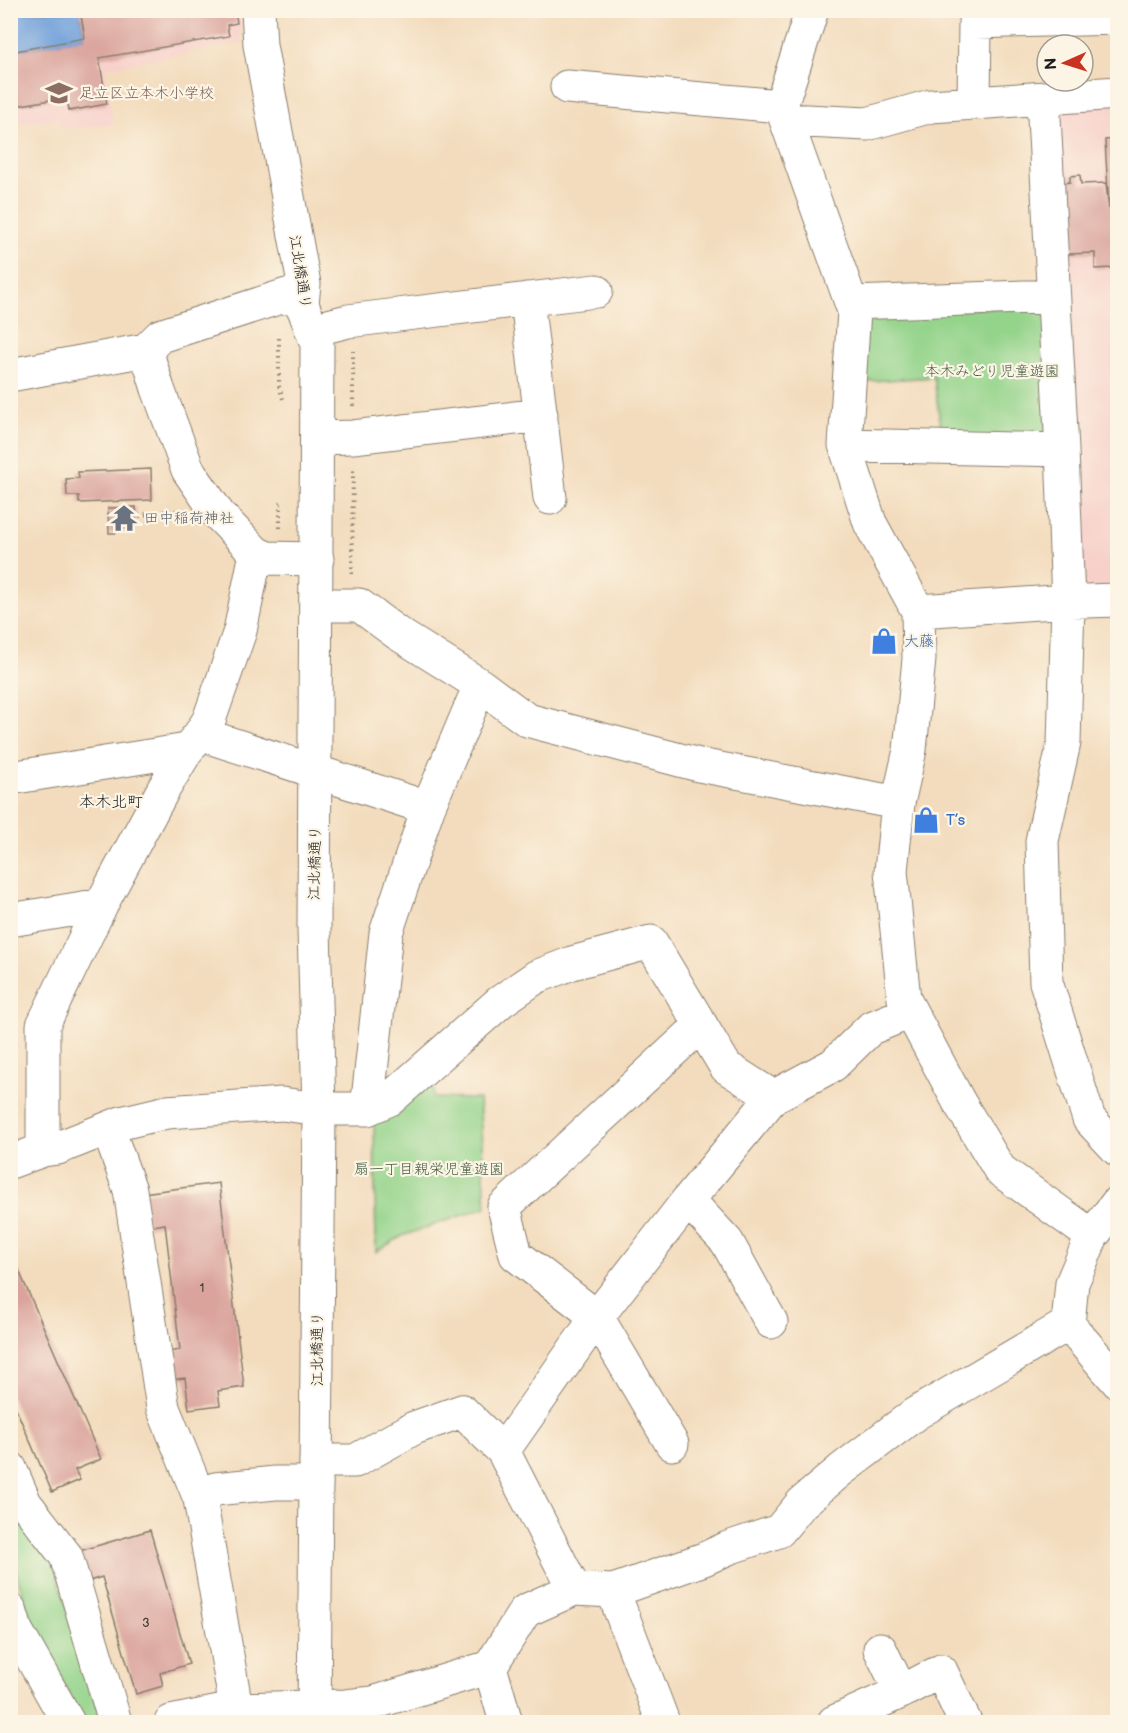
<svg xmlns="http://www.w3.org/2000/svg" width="1128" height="1733" viewBox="0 0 1128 1733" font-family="'Balsamiq Sans','Klee One',sans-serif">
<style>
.built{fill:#f7d0ca}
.green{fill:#93d38a;stroke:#587853;stroke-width:1.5}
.water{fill:#73a2dc;stroke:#485f7c;stroke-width:1.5}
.building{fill:#daa49d}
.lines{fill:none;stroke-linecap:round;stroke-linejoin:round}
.minor-casing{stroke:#887c6c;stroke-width:35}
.major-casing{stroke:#887c6c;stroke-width:35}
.path{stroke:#887c6c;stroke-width:4;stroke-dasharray:1.5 4.5;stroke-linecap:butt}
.minor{stroke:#fff;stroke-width:33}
.major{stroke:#fff;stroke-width:33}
.labels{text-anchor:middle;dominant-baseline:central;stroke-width:4.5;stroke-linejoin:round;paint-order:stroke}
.number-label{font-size:12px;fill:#4c3e3c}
.education-label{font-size:15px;fill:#785e54;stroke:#fcf5e5;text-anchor:start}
.street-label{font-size:15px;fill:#1c1c1c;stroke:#fcf5e5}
.park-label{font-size:15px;fill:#465c42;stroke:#fcf5e5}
.worship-label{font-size:15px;fill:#5b616d;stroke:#fcf5e5;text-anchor:start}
.shop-label{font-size:15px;fill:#366cbe;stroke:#fcf5e5;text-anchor:start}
.neighbourhood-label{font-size:16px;fill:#1c1c1c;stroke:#fcf5e5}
</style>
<rect width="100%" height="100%" fill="#fcf5e5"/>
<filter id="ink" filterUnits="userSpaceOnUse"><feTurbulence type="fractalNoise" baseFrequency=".0167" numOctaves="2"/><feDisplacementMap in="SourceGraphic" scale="12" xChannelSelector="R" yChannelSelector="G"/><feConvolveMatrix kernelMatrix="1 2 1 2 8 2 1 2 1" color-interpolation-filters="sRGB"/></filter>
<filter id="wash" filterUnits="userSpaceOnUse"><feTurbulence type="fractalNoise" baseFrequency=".008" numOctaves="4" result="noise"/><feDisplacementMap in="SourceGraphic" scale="24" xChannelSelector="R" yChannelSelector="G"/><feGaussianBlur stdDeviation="1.35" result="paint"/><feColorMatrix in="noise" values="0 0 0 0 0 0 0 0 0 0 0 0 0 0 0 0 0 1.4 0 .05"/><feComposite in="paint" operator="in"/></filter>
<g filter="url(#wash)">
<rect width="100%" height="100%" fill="#f3dcbd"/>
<path class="built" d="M11,11H240L242,43L105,68L113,124L60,129L59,118L11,125Z
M1117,101V587L1090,589L1077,578L1052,108Z"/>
<path class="green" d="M1032,306L1048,318L1046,441L942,438L934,377L857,382L862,326L873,313Z
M433,1080L434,1098L479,1099L486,1207L402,1236L376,1252L374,1121Z
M10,1501L54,1565L102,1718L83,1721L34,1627L11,1558Z"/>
<path class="water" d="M11,11H80L85,38L11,52Z"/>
<g id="blocks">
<path class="building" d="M80,10H235L237,23L227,25L229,36L99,58L107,104L69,111L67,97L10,107V52L85,38Z
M1118,139V345H1116L1112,268L1095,269V253L1067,254L1063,183L1070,182V176L1080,175L1081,184L1106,183L1109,209L1105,140Z
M151,469L152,500L79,503V496H67L66,479L79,478L78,472Z
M136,507V526H131V528L116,529V533H109L108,508Z
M219,1183L244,1387L218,1391L220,1405L189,1409L185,1378L167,1380L163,1353L180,1350L165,1224L148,1227L143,1193Z
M10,1250L101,1459L75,1470L80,1480L52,1492L10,1395Z
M150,1530L189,1664L160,1673L163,1686L136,1694L102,1577L86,1582L76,1552Z"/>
</g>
</g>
<g filter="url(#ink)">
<use href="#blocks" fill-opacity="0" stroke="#887c6c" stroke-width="1.5"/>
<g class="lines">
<defs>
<path id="minor" d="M812,10L781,106L854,311L845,445L870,523L918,611L919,659L910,750L898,803L891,871L904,999L959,1102L1000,1170L1092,1236
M567,87L781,106
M1043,98L1062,450L1068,601L1064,743L1042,841L1046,982L1089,1119L1118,1150
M974,103L975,22L1118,18
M786,120L867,124L931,106L1118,93
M527,299L550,498
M851,303L1053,296
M312,330L348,321L596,291
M146,350L158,389L188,470L219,515L256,553L267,558L317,559
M10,375L146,350L160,336L287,295L302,304L304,284L260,45L258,10
M317,438L353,437L541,415
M845,445L1062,450
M317,605H359L397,633L480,685L527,720L699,765L898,803
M918,611L1054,602L1118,600
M200,734L428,808
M10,778L187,750
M10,920L101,905
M367,1109L386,933L428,808L480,685
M108,1129L130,1190L163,1408L200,1499
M43,1150V1025L101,905L163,790L187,750L200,734L209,720L240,631L256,553
M10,1162L43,1150L58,1148L121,1123L167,1112L282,1104L319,1109H367L390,1099L500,1002L536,977L572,963L651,942L726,1067L773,1097
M688,1200L727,1242L771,1322
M1118,1202L1092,1236L1072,1283L1068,1324L1118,1382
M672,1444L597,1317L516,1255L504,1207L701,1025
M503,1451L597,1317L688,1200L773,1097L833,1065L871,1028L910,1012
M316,1461H355L414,1428L462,1411L503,1451L574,1589
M10,1468L25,1503L66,1556L115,1722
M613,1591L663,1722
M10,1610L16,1630L68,1722
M880,1649L901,1692
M490,1667L506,1722
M234,1709L233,1690L200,1499L215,1489L275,1483H316
M171,1722L234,1709L346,1706L373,1703L490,1667L525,1611L574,1589L613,1591L704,1559L728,1548L779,1531L802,1503L841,1470L915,1414L1068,1324
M834,1722L901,1692L941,1671L965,1722"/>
<path id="major" d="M302,304L317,344L314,929L319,1109L314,1722"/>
</defs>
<use href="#minor" class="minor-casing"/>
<use href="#major" class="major-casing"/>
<path class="path" d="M279,338V386L283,399
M353,406V351
M139,516L156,512L178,511
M280,528V504L284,502
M352,574L353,468"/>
<use href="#minor" class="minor"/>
<use href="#major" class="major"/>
</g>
</g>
<defs>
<symbol id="school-bare" viewBox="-9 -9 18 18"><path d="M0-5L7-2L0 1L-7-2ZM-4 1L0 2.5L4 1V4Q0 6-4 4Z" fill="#8d6e63" stroke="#fcf5e5" stroke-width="2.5" paint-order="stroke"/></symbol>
<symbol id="temple-bare" viewBox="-9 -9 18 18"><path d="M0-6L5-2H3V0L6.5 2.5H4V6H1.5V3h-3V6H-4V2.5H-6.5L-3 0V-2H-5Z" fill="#6b7280" stroke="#fcf5e5" stroke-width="2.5" paint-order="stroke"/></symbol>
<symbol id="shop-bare" viewBox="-9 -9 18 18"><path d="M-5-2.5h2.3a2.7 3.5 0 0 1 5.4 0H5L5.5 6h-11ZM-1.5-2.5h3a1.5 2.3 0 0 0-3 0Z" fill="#3f7fe0" stroke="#fcf5e5" stroke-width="2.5" paint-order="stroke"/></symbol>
</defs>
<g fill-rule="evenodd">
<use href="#school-bare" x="40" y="74" width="38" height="38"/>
<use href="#temple-bare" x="105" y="499" width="38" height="38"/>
<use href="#shop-bare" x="865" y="622" width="38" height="38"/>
<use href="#shop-bare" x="907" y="801" width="38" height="38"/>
</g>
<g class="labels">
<g class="number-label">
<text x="202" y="1288">1</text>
<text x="146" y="1623">3</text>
</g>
<g class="education-label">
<text x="79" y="93">足立区立本木小学校</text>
</g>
<g class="street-label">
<text transform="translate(300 272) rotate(81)">江北橋通り</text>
<text transform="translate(315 863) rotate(-89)">江北橋通り</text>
<text transform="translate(317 1349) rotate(-90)">江北橋通り</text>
</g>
<g class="park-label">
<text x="992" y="371">本木みどり児童遊園</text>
<text x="429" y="1169">扇一丁目親栄児童遊園</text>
</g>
<g class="worship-label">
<text x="144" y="518">田中稲荷神社</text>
</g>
<g class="shop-label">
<text x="904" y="641">大藤</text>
<text x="946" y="820">T’s</text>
</g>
<g class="neighbourhood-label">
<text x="111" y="802">本木北町</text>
</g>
</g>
<rect width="1128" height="1733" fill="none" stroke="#fcf5e5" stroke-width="36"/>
<g transform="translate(1065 63) rotate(267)"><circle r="28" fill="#fcf5e5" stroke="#a29e95" stroke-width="1.5"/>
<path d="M0-4.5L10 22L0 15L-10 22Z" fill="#c8321e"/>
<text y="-9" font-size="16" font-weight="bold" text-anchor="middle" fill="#1c1c1c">N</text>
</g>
</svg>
